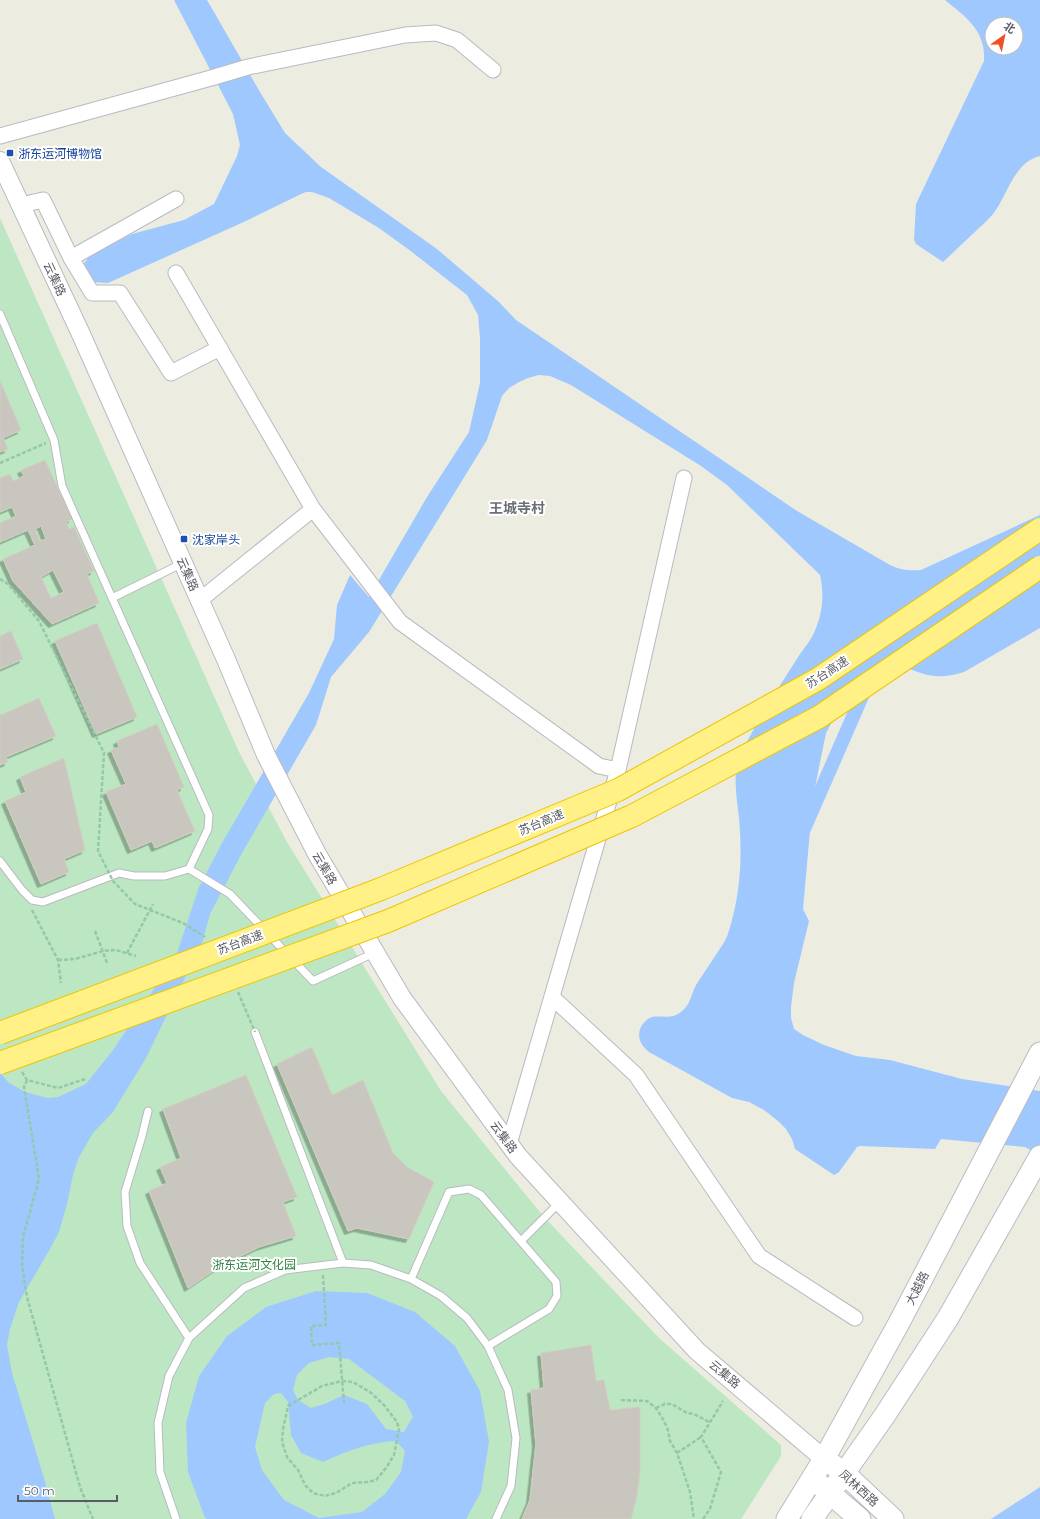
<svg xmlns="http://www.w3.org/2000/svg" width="1040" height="1519" viewBox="0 0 1040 1519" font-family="Montserrat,'Noto Sans SC',sans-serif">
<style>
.green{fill:#bce7c2}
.water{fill:#9fc8ff;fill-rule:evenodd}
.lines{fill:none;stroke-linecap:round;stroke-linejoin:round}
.canal{stroke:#9fc8ff;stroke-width:14}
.building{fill:#c8c6be;stroke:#d2cfbf;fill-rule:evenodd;filter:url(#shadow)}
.service-casing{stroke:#b9bac1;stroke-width:9}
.minor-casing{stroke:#b9bac1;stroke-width:17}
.tertiary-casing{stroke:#b9bac1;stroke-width:20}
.secondary-casing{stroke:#babcc4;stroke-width:23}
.path{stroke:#94c8aa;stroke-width:2.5;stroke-dasharray:4 2;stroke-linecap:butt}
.service{stroke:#fff;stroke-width:7}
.minor{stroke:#fff;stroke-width:15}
.tertiary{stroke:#fff;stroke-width:18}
.secondary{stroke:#fff;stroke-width:21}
.motorway-bridge-casing{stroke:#eec500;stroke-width:24;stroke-linecap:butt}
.path-bridge{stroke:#94c8aa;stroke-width:2.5;stroke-dasharray:4 2;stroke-linecap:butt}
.motorway-bridge{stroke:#fff186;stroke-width:22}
.transit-dot{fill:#1a4fb4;stroke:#fff;stroke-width:1.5}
.labels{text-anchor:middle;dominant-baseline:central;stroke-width:4;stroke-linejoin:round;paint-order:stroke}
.transit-label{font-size:12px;fill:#164399;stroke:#fff;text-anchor:start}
.street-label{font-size:12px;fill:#595c63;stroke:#fff}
.park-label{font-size:12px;fill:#308440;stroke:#fff}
.quarter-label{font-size:14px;font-weight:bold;fill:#6a6e75;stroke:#fff}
</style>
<defs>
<filter id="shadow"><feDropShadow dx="-3.5" dy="3.5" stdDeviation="0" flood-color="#0004"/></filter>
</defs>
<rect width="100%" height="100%" fill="#edece1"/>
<path class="green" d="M0,218L239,752L287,842L441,1091L544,1217L659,1338L781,1445V1456L741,1519H37L0,1399Z"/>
<path class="water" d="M174,0H207L260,92L285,133L321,167L437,249L499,302L516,320L797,511L890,565C901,570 909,571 921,570L1040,515V628L964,672C937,680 927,676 902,666L841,705L826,733L813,797L803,909L809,921L794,983L791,1007V1018L794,1029L803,1035L824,1045L856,1056L890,1060L962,1079L1040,1091V1155L1025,1147L941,1139L935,1149L860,1146L857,1147L839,1172L834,1175L795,1149L792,1139L786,1129L778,1121L764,1110L749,1102L732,1098L649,1052C637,1043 635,1029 648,1019C657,1012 673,1024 686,1007C691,1001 692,992 696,985C704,972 713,960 721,947C728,938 730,927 733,916C741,884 742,851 739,818C737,799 733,779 738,761C741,752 746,744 750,736C765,708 783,681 800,654C806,646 813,637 816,628C823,612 824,592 820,575L727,485L701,466L571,385L550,376L539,375L528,378L519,382L509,388L502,396L487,440L369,632L331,677L316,725L242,853L210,914L202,943L146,1058L113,1112L93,1133L79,1157L73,1175L67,1204L59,1232L50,1249L19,1302L10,1329L7,1345L12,1373L44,1478L55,1519H0V1072L8,1082L25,1092L48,1098L58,1097L86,1084L113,1050L176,956L199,887L222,843L309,693L334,639L337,605L350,575L369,597L427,497L469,432L480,383V338L478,315L467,295L408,249L379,228L329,198L312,192H306L301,194L246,221L108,283L92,282L83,265L90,255L132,234L184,220L214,204L237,156L240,145L233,114Z
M945,0H1040V156C1014,162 1007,196 993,214C988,220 982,225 977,230C966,240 955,251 943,262L916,244L914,240L916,204L984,61C986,31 967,18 945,0ZM992,24H1016V48H992Z
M316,1291L367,1293L415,1312L455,1346L480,1391L489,1442L481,1492L466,1519H207L205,1518L188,1472L186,1423L199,1376L227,1336L266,1307ZM329,1357L349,1359L405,1401L413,1417L404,1432L386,1429L367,1404L344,1395L324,1404L311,1408L298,1400L293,1390L297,1375L309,1363ZM281,1393L288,1402L291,1435L301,1453L323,1462C347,1451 370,1442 396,1441L405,1451L401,1472L385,1494L362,1512L319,1518L284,1500L262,1470L255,1447L265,1403L274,1394Z
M1040,1487V1519H991Z"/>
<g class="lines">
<path class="canal" d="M804,829L866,687"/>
</g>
<path class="building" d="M0,381L21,430L3,438L8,449L0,452Z
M45,460L72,519L66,522L69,529L74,527L94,571L87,574L99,603L52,624L13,581L3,559L35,545L28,530L0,542V523L16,516L12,507L0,512V478L10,474L13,481L24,476L21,470ZM41,526L46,539L40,541L35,529ZM53,570L64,592L51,598L41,577Z
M97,623L137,717L96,734L55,641Z
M11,631L23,659L0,669V636Z
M39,698L56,736L6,757L8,762L0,765V713L1,715Z
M157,724L184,787L177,790L195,831L155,848L152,841L131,850L106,792L126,784L111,750L119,747L117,741Z
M64,758L85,850L64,859L69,872L41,884L5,801L26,792L20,777Z
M312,1047L332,1095L363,1080L393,1153L407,1167L434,1182L409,1239L357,1228L348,1231L277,1064Z
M246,1075L297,1197L283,1202L296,1236L259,1247L222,1265L188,1288L149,1191L167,1183L160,1167L181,1158L163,1109Z
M591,1345L596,1381L604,1380L610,1410L640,1407V1472L637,1496L631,1519H522L530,1500L536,1444L531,1390L544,1388L541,1353Z"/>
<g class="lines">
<defs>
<path id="service" d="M0,314L54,440L62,486L209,815L208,829L189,869L165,876H134L119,873L43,902L32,900L22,890L0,861
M112,598L183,563
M189,869L230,894L313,981L374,953
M255,1032L343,1263
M148,1111L142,1136L125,1192L127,1226L140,1263L189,1338
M521,1241L560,1202
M411,1279L449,1192L469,1189L481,1195L556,1282L557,1296L549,1309L488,1346
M176,1519L160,1472L158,1423L169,1376L189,1338L244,1288L285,1270L343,1263L371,1265L411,1279L441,1296L467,1318L488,1346L508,1390L516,1438L511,1486L496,1519"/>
<path id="minor" d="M0,136L211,78L248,67L405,35L436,33L457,40L493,70
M21,205L43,200L71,258L92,293H120L171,373L220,348
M71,258L176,199
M176,273L313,509L400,622L599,766L618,770
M200,600L313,509
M552,997L636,1075L759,1256L855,1318
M509,1144L618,770L684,478"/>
<path id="tertiary" d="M0,161L80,332L225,657L266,755L317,854L402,998L518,1156L697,1351L824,1459"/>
<path id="secondary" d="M833,1465L844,1473L893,1519
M819,1484L860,1519
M787,1519L824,1459L900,1321L1040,1053
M812,1519L885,1415L948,1318L1040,1156"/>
</defs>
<use href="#service" class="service-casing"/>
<use href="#minor" class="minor-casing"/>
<use href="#tertiary" class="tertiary-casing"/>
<use href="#secondary" class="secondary-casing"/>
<path class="path" d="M0,463L46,443
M32,910L58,960L61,983
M95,931L107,963
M127,953L153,904
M58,960L75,959L103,951L116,950L136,956
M22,1072L27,1080L58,1088L85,1079
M27,1080L24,1087L39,1179L23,1237L22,1265L27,1297L80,1487L93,1519
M323,1275L326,1325L311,1326L312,1345L339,1343L344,1403
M342,1381L353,1382L370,1392L384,1405L397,1422L399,1429L394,1455L386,1468L376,1480L368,1482L352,1483L336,1493L325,1496L313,1493L305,1485L298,1470L287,1457L282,1442L283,1429L288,1406L322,1386Z
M621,1400L647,1401L656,1408L664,1421L668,1430L670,1441L677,1453L690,1492L694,1519
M656,1408L665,1404H672L687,1413L694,1414L709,1422
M677,1453L701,1437
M703,1519L710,1509L721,1472L701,1437L723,1401"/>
<use href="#service" class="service"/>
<use href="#minor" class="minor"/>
<use href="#tertiary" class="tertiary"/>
<use href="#secondary" class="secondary"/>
<defs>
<path id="motorway-bridge" d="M0,1033L381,889L618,790L818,679L1040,529
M0,1063L388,921L632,816L819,717L1040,567"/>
</defs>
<use href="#motorway-bridge" class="motorway-bridge-casing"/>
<path class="path-bridge" d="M0,579L8,584L39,621L104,753L98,851L113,881L135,904L183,923L205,937
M238,992L255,1032"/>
<use href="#motorway-bridge" class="motorway-bridge"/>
</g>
<g class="transit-dot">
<rect x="6" y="149" width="8" height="8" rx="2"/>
<rect x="180" y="535" width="8" height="8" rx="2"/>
</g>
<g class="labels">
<g class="transit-label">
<text x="18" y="153">浙东运河博物馆</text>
<text x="192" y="539">沈家岸头</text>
</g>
<g class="street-label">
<text transform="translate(55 279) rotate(65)">云集路</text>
<text transform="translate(188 574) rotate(66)">云集路</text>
<text transform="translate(827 672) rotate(-33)">苏台高速</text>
<text transform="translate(541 822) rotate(-23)">苏台高速</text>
<text transform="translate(325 868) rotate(60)">云集路</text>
<text transform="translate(240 942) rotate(-21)">苏台高速</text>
<text transform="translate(504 1137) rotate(54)">云集路</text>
<text transform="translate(917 1288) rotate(-63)">大越路</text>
<text transform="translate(725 1374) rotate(40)">云集路</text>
<text transform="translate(859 1488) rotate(42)">凤林西路</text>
</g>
<g class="park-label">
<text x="254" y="1264">浙东运河文化园</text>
</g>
<g class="quarter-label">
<text x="517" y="508">王城寺村</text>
</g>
</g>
<g transform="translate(1004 36) rotate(33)"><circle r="19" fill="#ffffff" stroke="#bdbec1"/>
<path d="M0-3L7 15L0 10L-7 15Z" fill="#f15023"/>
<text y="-6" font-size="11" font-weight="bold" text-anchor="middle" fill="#595c63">北</text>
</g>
<path d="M18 1495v6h99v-6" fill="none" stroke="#595c63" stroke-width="2"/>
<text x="24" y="1495" font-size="12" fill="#595c63" stroke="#ffffff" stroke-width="3" paint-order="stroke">50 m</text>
</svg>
